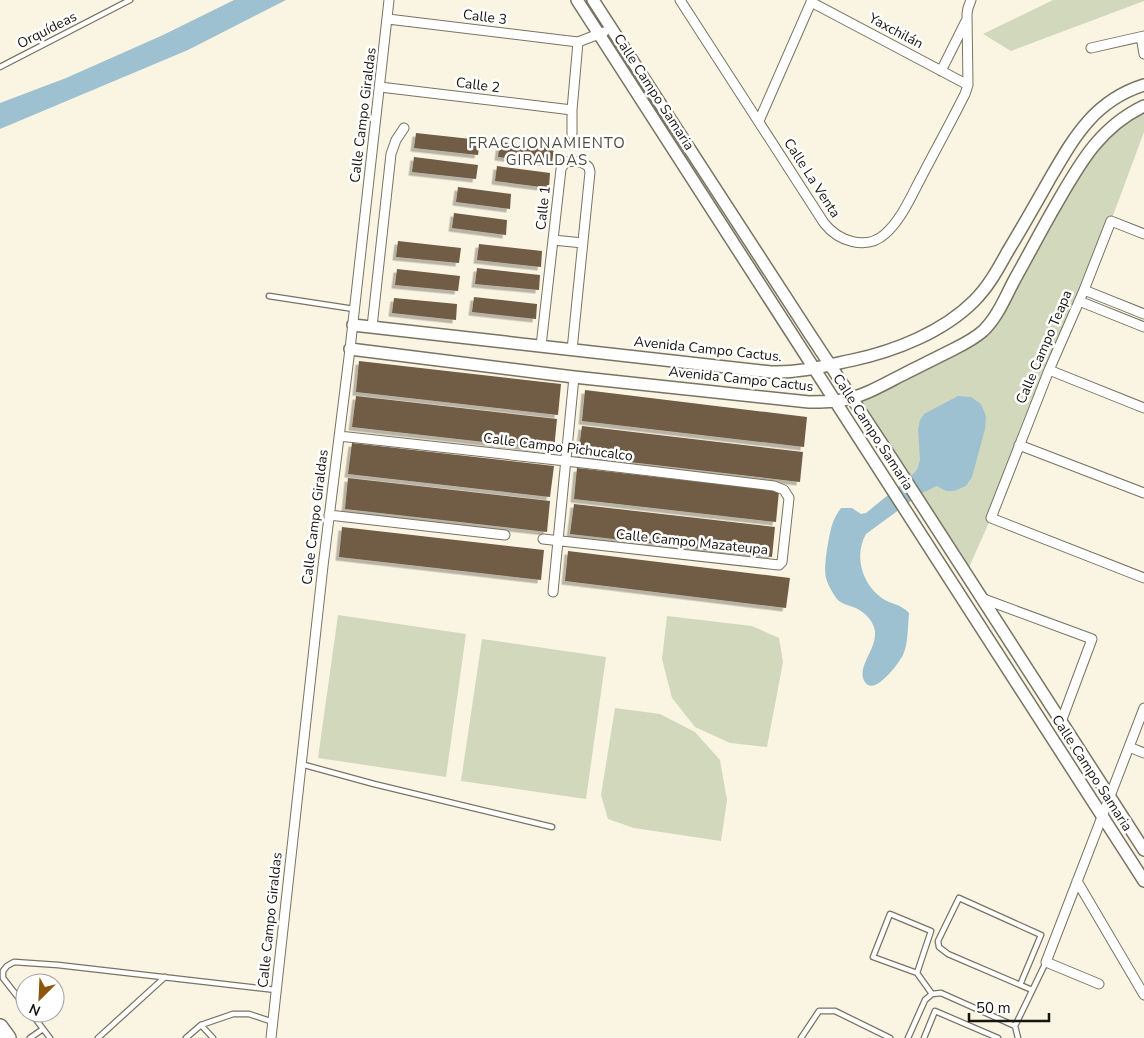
<svg xmlns="http://www.w3.org/2000/svg" width="1144" height="1038" viewBox="0 0 1144 1038" font-family="'Nunito Sans',sans-serif">
<style>
.green{fill:#d1d8bb}
.water{fill:#9ec1d1}
.building{fill:#715b45;filter:url(#shadow)}
.lines{fill:none;stroke-linecap:round;stroke-linejoin:round}
.service-casing{stroke:#787362;stroke-width:7}
.minor-casing{stroke:#787362;stroke-width:11}
.tertiary-casing{stroke:#787362;stroke-width:14}
.primary-casing{stroke:#787362;stroke-width:18}
.service{stroke:#fff;stroke-width:4.5}
.minor{stroke:#fff;stroke-width:9}
.tertiary{stroke:#fff;stroke-width:11}
.primary{stroke:#fff;stroke-width:15}
.labels{text-anchor:middle;dominant-baseline:central;stroke-width:5;stroke-linejoin:round;paint-order:stroke}
.street-label{font-size:14px;fill:#17150f;stroke:#fff}
.neighbourhood-label{font-size:15px;letter-spacing:1px;fill:#4f4b3b;stroke:#fff}
</style>
<defs>
<filter id="shadow"><feDropShadow dx="-3.5" dy="3.5" stdDeviation="0" flood-color="#0004"/></filter>
</defs>
<rect width="100%" height="100%" fill="#faf5e2"/>
<path class="green" d="M1053,0H1144V1L1011,51L983,34Z
M1144,106V132L1111,221L991,518L966,574L852,398L978,336L1087,154Z
M338,615L466,634L446,777L318,758Z
M667,616L752,626L779,638L783,662L767,747L730,743L695,727L672,698L662,659Z
M482,639L606,657L586,799L461,781Z
M615,708L660,714L695,732L720,760L727,800L721,841L634,828L608,819L601,795Z"/>
<path class="water" d="M234,0H286L188,50L0,129V103L66,78L163,35Z
M958,396L971,397L981,404L986,416L985,429L972,477L966,486L954,491H946L937,486L922,493L866,534C853,557 863,587 885,600C895,605 900,604 909,613C908,625 908,645 903,655C899,663 871,702 863,678C859,663 880,645 874,627C871,618 862,610 853,607C848,605 843,604 839,601C835,598 827,583 826,578C823,568 829,535 832,525C834,519 837,513 841,508H852L861,514L866,513L910,477L917,470L920,460L918,430L920,420L924,414Z"/>
<path class="building" d="M416,133L480,140L478,155L414,148Z
M500,142L554,148L552,163L498,157Z
M414,157L478,165L476,179L412,172Z
M497,166L550,173L549,188L495,181Z
M458,187L511,194L510,209L456,202Z
M454,213L507,220L506,235L452,228Z
M398,241L461,248L459,263L396,257Z
M479,244L542,251L541,267L477,260Z
M477,268L540,275L539,290L475,284Z
M397,269L460,276L458,291L395,285Z
M474,297L537,304L536,319L472,312Z
M394,298L457,304L456,320L392,313Z
M359,361L561,384L558,415L356,392Z
M585,390L807,417L804,447L582,421Z
M356,396L557,419L554,450L352,427Z
M582,426L803,452L800,482L578,456Z
M352,443L554,466L550,497L348,474Z
M577,468L779,491L776,522L574,499Z
M348,478L550,501L547,532L345,509Z
M574,504L775,527L772,557L570,534Z
M342,527L544,550L541,580L339,557Z
M568,551L790,578L786,608L565,581Z"/>
<g class="lines">
<defs>
<path id="service" d="M0,67L130,0
M269,296L354,309
M301,764L374,784L552,827
M917,973L873,957L890,914L931,931L917,973L932,994
M1020,985L1041,935L959,898L938,941L939,947L948,954L1032,990
M25,1006L3,978V971L7,966L14,962L58,965L276,990
M31,1013L50,1038
M201,1025L213,1038
M1015,1026L1018,1038
M30,1038L43,1029
M98,1038L165,977
M186,1038L201,1025L233,1014H249L273,1022
M801,1038L819,1011H835L890,1038
M908,1038L925,1000L932,994L941,993L1015,1026L1046,962
M924,1038L935,1011L998,1038"/>
<path id="minor" d="M680,0L824,223C838,241 866,251 885,234C902,219 911,196 922,176C936,149 951,122 965,94L968,85L967,14L968,8L971,0
M811,2L968,85
M388,19L578,42L604,32
M1141,37L1144,54
M1091,48L1144,36
M941,71L966,21
M380,87L572,110
M759,121L812,0
M572,134V110L578,42
M1144,234L1111,221L1084,290L1049,370L991,518L1144,578
M553,240L583,243
M1084,290L1144,314
M1079,301L1144,327
M372,327L391,154L396,140L404,128
M541,346L561,169L565,162C570,161 581,161 586,165C590,167 589,169 590,172L572,350
M1049,370L1144,408
M339,436L566,461L774,486L784,490L789,498L782,562L779,565L543,539
M1019,445L1144,493
M329,515L505,535
M553,592L574,377
M981,598L1092,639L1061,722
M1129,747L1144,753
M1077,881L1144,995
M1099,984L1046,962L1144,708
M271,1038L323,566L350,349L389,0"/>
<path id="tertiary" d="M577,0L1144,881
M593,0L811,336L894,462L1144,850
M353,325L771,372C799,373 825,366 853,360C895,351 943,332 974,301C989,286 998,269 1008,251C1022,228 1035,205 1048,182C1073,139 1093,101 1144,85
M350,349L574,377L809,402C820,402 832,402 843,400C865,396 886,383 906,373C922,365 938,357 954,349C964,344 974,339 983,331C998,317 1006,295 1016,277C1030,252 1043,227 1057,203C1080,163 1100,127 1144,106"/>
<path id="primary" d="M0,1027L8,1038"/>
</defs>
<use href="#service" class="service-casing"/>
<use href="#minor" class="minor-casing"/>
<use href="#tertiary" class="tertiary-casing"/>
<use href="#primary" class="primary-casing"/>
<use href="#service" class="service"/>
<use href="#minor" class="minor"/>
<use href="#tertiary" class="tertiary"/>
<use href="#primary" class="primary"/>
</g>
<g class="labels">
<g class="street-label">
<text transform="translate(485 17) rotate(7)">Calle 3</text>
<text transform="translate(47 30) rotate(-27)">Orquídeas</text>
<text transform="translate(896 31) rotate(28)">Yaxchilán</text>
<text transform="translate(478 85) rotate(7)">Calle 2</text>
<text transform="translate(654 92) rotate(57)">Calle Campo Samaria</text>
<text transform="translate(363 115) rotate(-83)">Calle Campo Giraldas</text>
<text transform="translate(812 178) rotate(57)">Calle La Venta</text>
<text transform="translate(543 208) rotate(-84)">Calle 1</text>
<text transform="translate(1044 347) rotate(-67)">Calle Campo Teapa</text>
<text transform="translate(708 349) rotate(6)">Avenida Campo Cactus.</text>
<text transform="translate(741 379) rotate(6)">Avenida Campo Cactus</text>
<text transform="translate(873 432) rotate(57)">Calle Campo Samaria</text>
<text transform="translate(558 447) rotate(7)">Calle Campo Pichucalco</text>
<text transform="translate(315 517) rotate(-83)">Calle Campo Giraldas</text>
<text transform="translate(692 542) rotate(6)">Calle Campo Mazateupa</text>
<text transform="translate(1092 773) rotate(57)">Calle Campo Samaria</text>
<text transform="translate(270 920) rotate(-84)">Calle Campo Giraldas</text>
</g>
<g class="neighbourhood-label">
<text x="547" y="143">FRACCIONAMIENTO<tspan x="547" dy="17">GIRALDAS</tspan></text>
</g>
</g>
<g transform="translate(40 998) rotate(204)"><circle r="24" fill="#ffffff" stroke="#a2a19f"/>
<path d="M0-4L9 19L0 12L-9 19Z" fill="#8c5509"/>
<text y="-8" font-size="14" font-weight="bold" text-anchor="middle" fill="#17150f">N</text>
</g>
<path d="M969 1013v8h80v-8" fill="none" stroke="#17150f" stroke-width="2.5"/>
<text x="976" y="1013" font-size="15" fill="#17150f" stroke="#ffffff" stroke-width="4" paint-order="stroke">50 m</text>
</svg>
